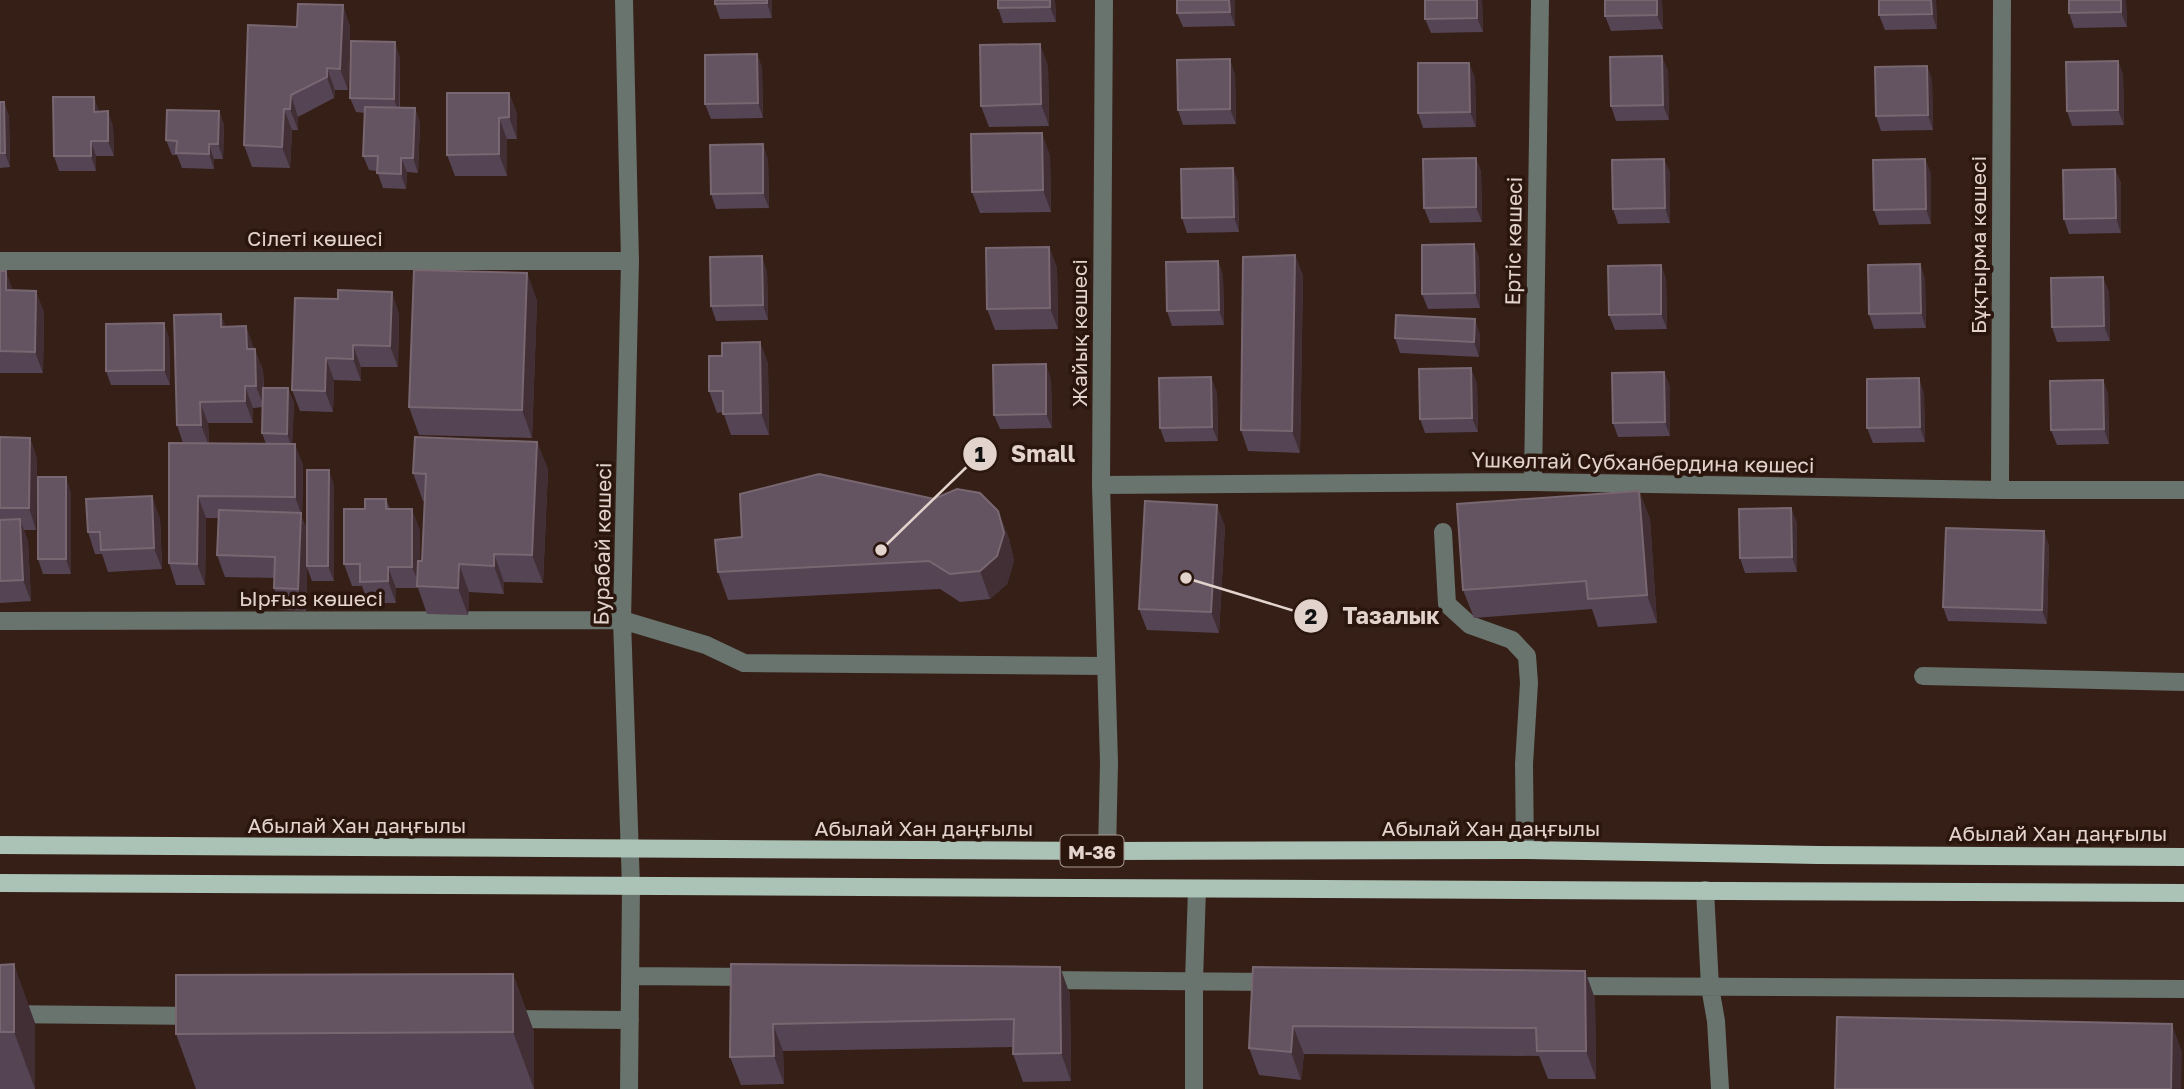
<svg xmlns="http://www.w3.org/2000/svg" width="2184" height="1089" viewBox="0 0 2184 1089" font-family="'Golos Text',sans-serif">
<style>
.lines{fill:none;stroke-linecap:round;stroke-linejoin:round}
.minor{stroke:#68746d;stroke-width:18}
.major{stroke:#abc3b6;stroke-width:18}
.wall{fill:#554453;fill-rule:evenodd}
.shaded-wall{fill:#422f36}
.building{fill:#645360;stroke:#786771;stroke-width:2}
.labels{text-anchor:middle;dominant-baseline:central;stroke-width:7;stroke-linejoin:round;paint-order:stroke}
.shield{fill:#2b160e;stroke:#ab9a94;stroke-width:2}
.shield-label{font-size:19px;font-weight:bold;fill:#e2d3cd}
.street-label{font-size:21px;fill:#e2d3cd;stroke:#2b160e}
.leader{fill:none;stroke:#e2d3cd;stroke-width:2.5}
.callout-dot{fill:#e2d3cd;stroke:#2b160e;stroke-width:2.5}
.mark-label{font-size:21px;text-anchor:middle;font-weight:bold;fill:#111}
.callout-label{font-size:23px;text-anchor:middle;font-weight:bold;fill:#e2d3cd;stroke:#2b160e;stroke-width:7;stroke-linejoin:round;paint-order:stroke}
</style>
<rect width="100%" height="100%" fill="#351f17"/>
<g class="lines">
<path class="minor" d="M624,0L630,261L622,620L631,887L629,1089
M1104,0L1101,485L1109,763L1107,851
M0,261H630
M1533,482L1540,0
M1101,485L1533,482L2000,490H2184
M2000,490L2002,0
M1443,532L1447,604L1470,625L1512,640L1527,656L1529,683L1524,764L1525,850
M0,621L622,620L706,645L744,663L1106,666
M1923,676L2184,682
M1705,890L1710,987L1716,1021L1720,1089
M630,976L753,977
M1043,980L1274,982
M1568,986L2184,989
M0,1014L199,1016
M507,1019L630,1020
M1194,1089V981L1197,889"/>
<path class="major" d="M0,845L1107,851L1525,850L1818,855L2184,857
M0,883L2184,893"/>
</g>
<path class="wall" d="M772,0V18L720,19L715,4Z
M1055,0L1056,22L1003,23L998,8Z
M1235,0V26L1183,27L1177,13Z
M1482,0L1483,32L1431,33L1425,19Z
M1605,0H1662L1663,29L1611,31L1605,16Z
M1879,0H1936L1937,29L1885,30L1879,15Z
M2126,0L2127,27L2074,28L2069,13Z
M343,5L350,27L348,90H335L334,98L298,117V130H292L290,168L252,167L244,145L297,27Z
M757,54L762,68L763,118L711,119L705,104Z
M400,57V108H415L420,123L418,173L407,172L406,189L383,188L377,171L369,170L363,156L365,113L356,112L350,98Z
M2118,61L2123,75L2124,125L2072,126L2067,111Z
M1048,65L1049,126L989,127L981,106Z
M1927,66L1932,80L1933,130L1881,131L1876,116Z
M1668,70L1669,120L1616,121L1611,106Z
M1235,74L1236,124L1183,125L1178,110Z
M1475,77L1476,127L1423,128L1418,113Z
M509,93L517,114V139H507V176H455L447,155Z
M0,102H4L9,117L10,167L0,168Z
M99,111L113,126L114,156H96V171H59L54,156Z
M219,111L224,125L223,159H214V169L182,168L177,155H172L166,140Z
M1050,155L1051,212L980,213L972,192Z
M1476,158L1481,172L1482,222L1430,223L1424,208Z
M768,159L769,208L716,209L711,194Z
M1664,159L1670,173V223L1618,224L1613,209Z
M1925,159L1931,174V224L1879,225L1874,210Z
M2115,169L2121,183V233L2069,234L2064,219Z
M1238,182L1239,232L1187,233L1182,218Z
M1474,244L1479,258L1480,308L1428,309L1422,294Z
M1049,247L1057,268L1058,329L995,330L987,309Z
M1295,255L1303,276L1300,453L1248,451L1241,430Z
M1218,261L1223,276L1224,325L1172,326L1167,311Z
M1920,264L1925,279L1926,328L1874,329L1869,314Z
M1661,265L1666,279L1667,329L1615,330L1609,315Z
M0,271L13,290L44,312L43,373H0Z
M767,271L768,320L716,321L711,306Z
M527,273L537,301L532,438L419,435L409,407Z
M2109,291L2110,341L2057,342L2052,327Z
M295,298L399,313L398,367H361V381L334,380L333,412L300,411L292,390Z
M226,327L254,349L263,370L264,388H288L294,403L292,444L303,465L302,518L307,530L334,485V581H312L307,568L306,611L281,610L274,588V578L225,577L217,555L219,518H206L205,585H176L169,563L183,443L177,425ZM263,407L262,433L266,444L209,443L208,423H253V408Z
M1480,334L1479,357L1400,353L1395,338Z
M169,338L170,385H111L106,371Z
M760,342L768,364L769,435H731L723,412L717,413L709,391Z
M1664,372L1670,387V436L1618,437L1613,423Z
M1051,379L1052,428L1000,429L994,415Z
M2103,380L2108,394L2109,444L2057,445L2051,430Z
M1477,383L1478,432L1425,433L1420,419Z
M1217,392L1218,441L1165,442L1160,428Z
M1924,393L1925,442L1873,443L1867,428Z
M0,437L30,438L37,459L36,530H24L28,541L31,601L0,603Z
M537,442L548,470L543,583L504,582V594L469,592L468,615L427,614L418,588H396V603H368L362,586H352L344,564L365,509L386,499L390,509L420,530V561H422L425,501H423L413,473Z
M1639,491L1650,519L1657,623L1598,627L1592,609L1474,618L1463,590Z
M71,492V574H43L38,559Z
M934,499L998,511L1009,539L1014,561L1007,584L990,599L960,602L940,589L728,600L718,572L742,537Z
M1791,508L1797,523V572L1745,573L1740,558Z
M160,518L162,569L108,572L102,554H95L88,532Z
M1225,526L1219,633L1147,630L1139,609Z
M2049,545L2047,624L1948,621L1943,607Z
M731,964L1060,967L1070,995L1071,1081L1023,1082L1013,1054V1047L783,1051L784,1084L741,1085L730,1057Z
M0,965L35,1023V1089H0Z
M1253,967L1585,971L1595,999L1596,1079H1548L1539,1056L1304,1054L1301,1080L1259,1075L1249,1048Z
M513,974L534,1032V1089H196L176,1034Z"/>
<path class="shaded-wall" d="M767,0H772V18L767,3Z
M1050,0H1055L1056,22L1050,7Z
M1229,0H1235V26L1230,12Z
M1477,0H1482L1483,32L1477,18Z
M1657,0H1662L1663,29L1657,15Z
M1931,0H1936L1937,29L1932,14Z
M2121,0H2126L2127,27L2121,12Z
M343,5L350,27L348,90L340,69Z
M395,42L400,57L399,113L394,99Z
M1040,44L1048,65L1049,126L1041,104Z
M757,54L762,68L763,118L758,103Z
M1662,56L1668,70L1669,120L1663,105Z
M1230,59L1235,74L1236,124L1230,109Z
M2118,61L2123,75L2124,125L2118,110Z
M1469,63L1475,77L1476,127L1470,112Z
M1927,66L1932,80L1933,130L1928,115Z
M327,68L335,90L334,98L327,77Z
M509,93L517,114V139L509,117Z
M291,95L298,117V130L290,109Z
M94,97L99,111L94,112Z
M4,102L9,117L10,167L5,153Z
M415,108L420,123L418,173L413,158Z
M284,109L292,130L290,168L282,147Z
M108,111L113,126L114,156L108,141Z
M219,111L224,125L223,159L218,144Z
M499,118L507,139V176L499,154Z
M1042,133L1050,155L1051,212L1043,190Z
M91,141L96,156V171L91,156Z
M209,144L214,159V169L209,154Z
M763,144L768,159L769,208L763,193Z
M401,158L407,172L406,189L401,174Z
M1476,158L1481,172L1482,222L1476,207Z
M1664,159L1670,173V223L1665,208Z
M1925,159L1931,174V224L1926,209Z
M1233,168L1238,182L1239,232L1234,217Z
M2115,169L2121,183V233L2116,218Z
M1474,244L1479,258L1480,308L1475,293Z
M1049,247L1057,268L1058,329L1050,308Z
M1295,255L1303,276L1300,453L1292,431Z
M762,256L767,271L768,320L763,305Z
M1218,261L1223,276L1224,325L1219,310Z
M1920,264L1925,279L1926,328L1921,313Z
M1661,265L1666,279L1667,329L1661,314Z
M6,271L14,293L6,290Z
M527,273L537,301L532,438L522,410Z
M2103,277L2109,291L2110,341L2104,326Z
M36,291L44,312L43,373L35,352Z
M392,292L399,313L398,367L390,346Z
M221,314L229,336L221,327Z
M1475,319L1480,334L1479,357L1474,342Z
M164,323L169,338L170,385L164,370Z
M246,326L254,348V370L247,349Z
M760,342L768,364L769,435L761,413Z
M353,345L361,367V381L353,359Z
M255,349L263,370L264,407L256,386Z
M326,358L334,380L333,412L325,391Z
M1046,364L1051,379L1052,428L1046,414Z
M1471,368L1477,383L1478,432L1472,418Z
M1664,372L1670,387V436L1665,422Z
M1211,377L1217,392L1218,441L1212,427Z
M1919,378L1924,393L1925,442L1920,427Z
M2103,380L2108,394L2109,444L2104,429Z
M245,386L253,408V423L245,401Z
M288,388L294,403L292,448L287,434Z
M200,402L208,423L209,446L201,425Z
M30,438L37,459L36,530L29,508Z
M537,442L548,470L543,583L532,555Z
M295,444L303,465L302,518L308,535L306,611L298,589L301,513L295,497Z
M329,470L334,485V581L328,566Z
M66,477L71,492V574L66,559Z
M1639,491L1650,519L1657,623L1647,595Z
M152,496L160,518L162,569L154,548Z
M198,496L206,518L205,585L197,564Z
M1217,505L1225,526L1219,633L1211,612Z
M1791,508L1797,523V572L1792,557Z
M412,509L420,530V586L412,567Z
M998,511L1009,539L1014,561L1007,584L990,599L980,571Z
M20,519L28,541L31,601L23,580Z
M2044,531L2049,545L2047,624L2042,610Z
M494,554L504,582V594L494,566Z
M459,564L469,592L468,615L458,588Z
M388,567L396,588V603L388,581Z
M14,964L35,1023V1089L14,1032Z
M1060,967L1070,995L1071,1081L1061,1053Z
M1585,971L1595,999L1596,1079L1586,1051Z
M513,974L534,1032V1089L513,1032Z
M773,1024L783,1051L784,1084L774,1056Z
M2172,1024L2182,1052L2181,1089H2171Z
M1293,1026L1304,1054L1301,1080L1291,1052Z"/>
<path class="building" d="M715,0H767V3L715,4Z
M998,0H1050V7L998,8Z
M1177,0H1229L1230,12L1177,13Z
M1425,0H1477V18L1425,19Z
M1605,0H1657V15L1605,16Z
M1879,0H1931L1932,14L1879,15Z
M2069,0H2121V12L2069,13Z
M298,4L343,5L340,69L327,68V77L291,95L290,109H284L282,147L244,145L248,25L297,27Z
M351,41L395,42L394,99L350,98Z
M1040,44L1041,104L981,106L980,45Z
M757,54L758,103L705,104V55Z
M1662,56L1663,105L1611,106L1610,57Z
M1230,59V109L1178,110L1177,60Z
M2118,61V110L2067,111L2066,62Z
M1418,63H1469L1470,112L1418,113Z
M1927,66L1928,115L1876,116L1875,67Z
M447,93H509V117L499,118V154L447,155Z
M53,97H94V112L108,111V141H91V156H54Z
M0,102H4L5,153H0Z
M365,107L415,108L413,158H401V174L377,173L378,156H363Z
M167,110L219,111L218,144H209V154L176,153L177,141L166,140Z
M1042,133L1043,190L972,192L971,134Z
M763,144V193L711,194L710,145Z
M1476,158V207L1424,208L1423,159Z
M1664,159L1665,208L1613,209L1612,160Z
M1925,159L1926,209L1874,210L1873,160Z
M1233,168L1234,217L1182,218L1181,169Z
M2115,169L2116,218L2064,219L2063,170Z
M1474,244L1475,293L1422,294V245Z
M1049,247L1050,308L987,309L986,248Z
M1295,255L1292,431L1241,430L1243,257Z
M762,256L763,305L711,306L710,257Z
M1218,261L1219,310L1167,311L1166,262Z
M1920,264L1921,313L1869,314L1868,265Z
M1661,265V314L1609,315L1608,266Z
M414,270L527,273L522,410L409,407Z
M0,271H6V290L36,291L35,352L0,351Z
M2103,277L2104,326L2052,327L2051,278Z
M338,290L392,292L390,346L353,345V359L326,358L325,391L292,390L295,298L338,299Z
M221,314V327L246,326L247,349H255L256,386H245V401L200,402L201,425H177L174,315Z
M1396,315L1475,319L1474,342L1395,338Z
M164,323V370L106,371V324Z
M760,342L761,413L723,414V391H709V356H722V343Z
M1046,364V414L994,415L993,365Z
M1471,368L1472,418L1420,419L1419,369Z
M1664,372L1665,422L1613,423L1612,373Z
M1211,377L1212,427L1160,428L1159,378Z
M1919,378L1920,427L1867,428V379Z
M2103,380L2104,429L2051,430L2050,381Z
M263,388H288L287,434L262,433Z
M0,437L30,438L29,508H0Z
M415,437L537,442L532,555L494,554V566L459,564L458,588L417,586L418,561H422L426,474L413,473Z
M169,443L295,444V497L198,496L197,564L169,563Z
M307,470H329L328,566H307Z
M819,474L934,499L957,489L980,493L998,511L1004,533L997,556L980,571L950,574L929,561L718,572L715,540L742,537L740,494Z
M38,477H66V559H38Z
M1639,491L1647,595L1588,599L1586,581L1463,590L1457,504Z
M152,496L154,548L101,550L100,532H88L86,499Z
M365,499H386V509H412V567H388V581L360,582V564H344V509H365Z
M1145,501L1217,505L1211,612L1139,609Z
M1791,508L1792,557L1740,558L1739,509Z
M219,510L301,513L298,589L274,588L275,557L217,555Z
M20,519L23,580L0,581V520Z
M1946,528L2044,531L2042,610L1943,607Z
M14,964V1032H0V965Z
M731,964L1060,967L1061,1053L1013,1054L1014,1019L773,1024L774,1056L730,1057Z
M1253,967L1585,971L1586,1051H1537L1536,1028L1293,1026L1291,1052L1249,1048Z
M513,974V1032L176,1034V975Z
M1837,1017L2172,1024L2171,1089H1835Z"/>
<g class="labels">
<rect class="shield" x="1060.5" y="835.5" width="63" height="31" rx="5"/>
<g class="shield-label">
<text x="1092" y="851">M-36</text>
</g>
<g class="street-label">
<text x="315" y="238">Сілеті көшесі</text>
<text transform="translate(1513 241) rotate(-89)">Ертіс көшесі</text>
<text transform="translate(1978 245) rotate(-90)">Бұқтырма көшесі</text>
<text transform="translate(1079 333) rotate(-90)">Жайық көшесі</text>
<text transform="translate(1643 462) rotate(1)">Үшкөлтай Субханбердина көшесі</text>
<text transform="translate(602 544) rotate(-89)">Бурабай көшесі</text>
<text x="311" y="598">Ырғыз көшесі</text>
<text x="357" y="825">Абылай Хан даңғылы</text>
<text x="924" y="828">Абылай Хан даңғылы</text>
<text x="1491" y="828">Абылай Хан даңғылы</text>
<text x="2058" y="833">Абылай Хан даңғылы</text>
</g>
</g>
<path class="leader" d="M881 550L980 454M1186 578L1311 616"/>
<g class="callout-dot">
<circle cx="881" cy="550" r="7"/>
<circle cx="1186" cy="578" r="7"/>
<circle cx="980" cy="454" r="18"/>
<circle cx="1311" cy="616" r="18"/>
</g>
<g class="mark-label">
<text x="980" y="462">1</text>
<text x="1311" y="624">2</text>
</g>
<g class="callout-label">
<text x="1043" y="462">Small</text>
<text x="1391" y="624">Тазалык</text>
</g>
</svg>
